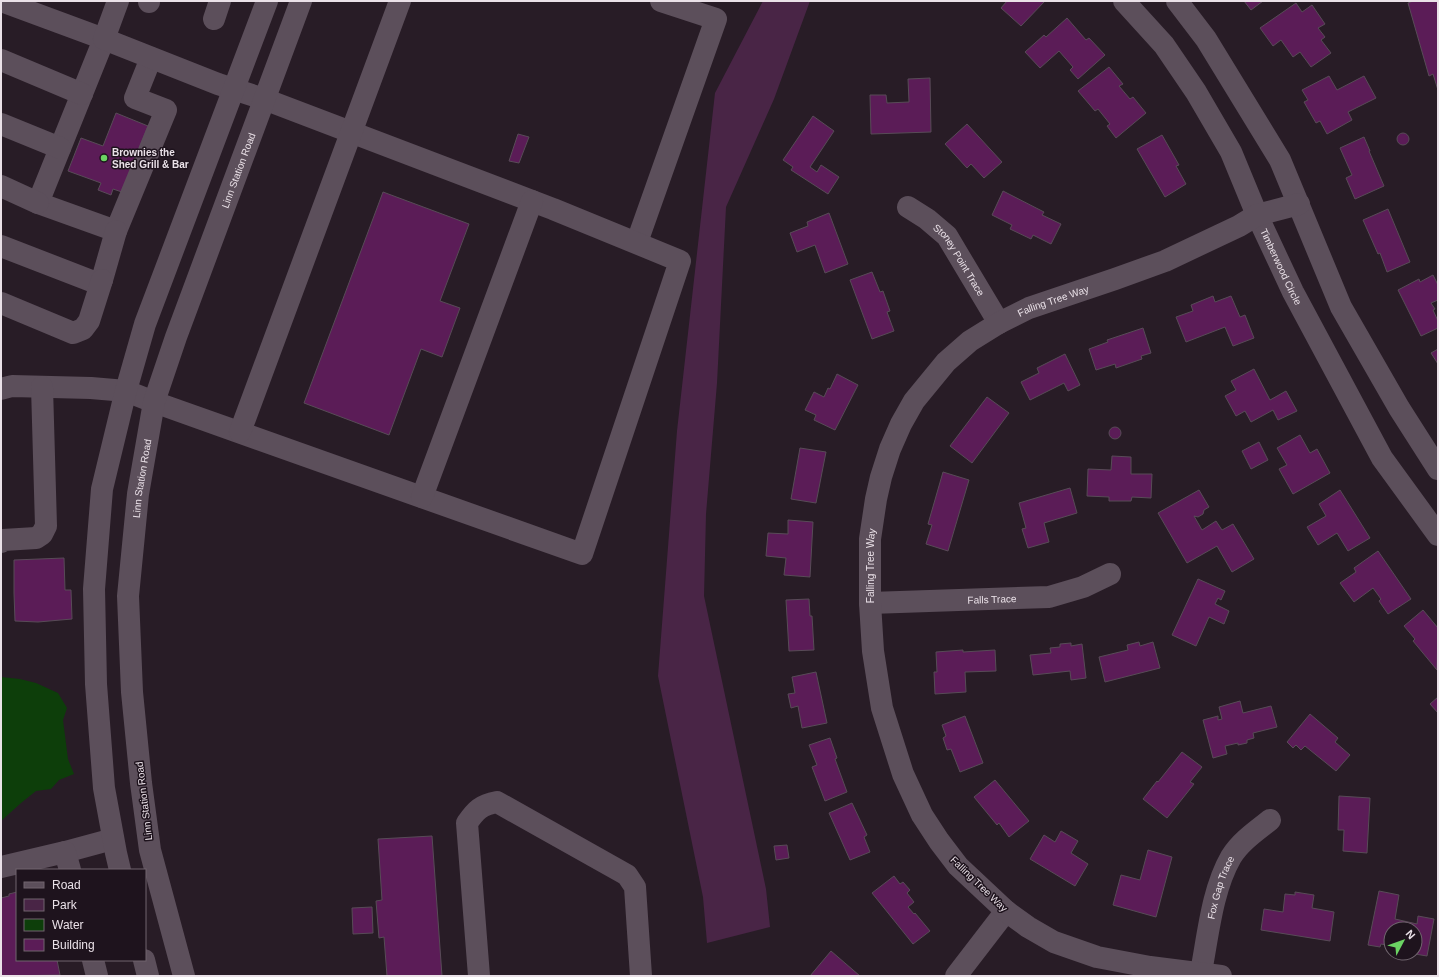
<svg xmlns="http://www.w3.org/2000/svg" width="1439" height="977" viewBox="0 0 1439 977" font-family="Arial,sans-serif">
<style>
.green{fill:#492546}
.water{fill:#0d3e0a}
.building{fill:#5b1c57;stroke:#584b57}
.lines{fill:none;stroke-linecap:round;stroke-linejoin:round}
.minor{stroke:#5c4f5b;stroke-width:22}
.poi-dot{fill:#6bd363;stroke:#1e131d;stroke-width:1.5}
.labels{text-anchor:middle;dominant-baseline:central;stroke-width:3;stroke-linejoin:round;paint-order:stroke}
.poi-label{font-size:10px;font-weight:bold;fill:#eae1e8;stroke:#1e131d;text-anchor:start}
.street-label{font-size:10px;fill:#eae1e8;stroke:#1e131d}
</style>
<rect width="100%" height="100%" fill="#281c26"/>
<path class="green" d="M763,1H810L774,99L726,207L717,383L706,514L704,596L766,889L770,927L707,943L703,897L658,676L677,431L715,93Z"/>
<path class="water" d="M1,677L20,679L36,683L58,693L67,708L63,720L68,759L74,774L59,780L51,789L36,791L21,803L1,821Z"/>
<path class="building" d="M1007,1H1045L1021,26L1001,8Z
M1244,1H1263L1251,10Z
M1413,1H1438V90L1433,74L1429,76L1408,3Z
M1296,3L1302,12L1312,5L1325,24L1318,28L1325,37L1321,40L1331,53L1311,67L1300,52L1293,57L1281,40L1273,46L1260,28Z
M1067,18L1086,40L1089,38L1105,55L1078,79L1070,70L1073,67L1059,51L1040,68L1025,52L1044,35L1046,37Z
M1109,67L1123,84L1119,86L1130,99L1133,97L1146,113L1116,138L1107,126L1110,124L1098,109L1095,111L1078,91Z
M1329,76L1337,90L1364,76L1376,98L1348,112L1352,120L1327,134L1320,121L1316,123L1304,102L1308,100L1302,90Z
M930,78L931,132L871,134L870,95H886L887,103L909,102L908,79Z
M116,113L148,126L122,192L113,189L111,195L98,190L101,183L68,171L81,138L103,146Z
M813,116L834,131L810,167L817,172L821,165L839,177L828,194L791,170L793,167L783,160Z
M967,124L1002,162L984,178L971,164L967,168L945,144Z
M1397 139a6 6 0 1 1 12 0a6 6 0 1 1-12 0Z
M518,134L529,137L519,163L509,161Z
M1162,135L1179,165L1176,166L1186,184L1165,197L1137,149Z
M1364,137L1370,151H1369L1384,186L1355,199L1346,178L1352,175L1340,148Z
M1003,191L1044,212L1042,215L1061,224L1051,244L1033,235L1031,239L1010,229L1012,225L992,215Z
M383,192L469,224L440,301L460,308L442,357L421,349L389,435L304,403Z
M1388,209L1410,262L1387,272L1380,253L1378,254L1363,220Z
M829,213L848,264L825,273L815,245L797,252L790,233L808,226L807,222Z
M872,272L880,292L883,291L890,311L887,312L894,331L872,339L850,280Z
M1433,275L1438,285V300L1431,303L1435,309L1433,310L1438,321V328L1421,336L1398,290L1419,279L1420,282Z
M1213,296L1215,302L1231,296L1240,317L1245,315L1254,338L1233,346L1225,327L1186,342L1176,317L1193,311L1191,305Z
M1143,328L1151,353L1141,356L1142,359L1116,368L1115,364L1096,370L1089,349L1108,342L1107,340Z
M1438,349V364L1431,353Z
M1065,354L1080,385L1068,391L1064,383L1030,400L1021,382L1039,373L1037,368Z
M1254,369L1270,400L1286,391L1297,411L1278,420L1273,410L1251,422L1245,411L1236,416L1225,396L1236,390L1231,381Z
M837,374L858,385L835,430L814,420L816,415L805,410L814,392L824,397L828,388L830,389Z
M987,397L1009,413L972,463L950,446Z
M1109 433a6 6 0 1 1 12 0a6 6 0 1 1-12 0Z
M1300,435L1310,453L1317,449L1330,473L1293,494L1279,469L1287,465L1277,448Z
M1259,442L1268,460L1251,469L1242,451Z
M800,448L826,452L816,503L791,499Z
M1112,456L1131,457V474H1152L1151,498L1132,497L1131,501H1109V497L1087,496L1088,469L1111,470Z
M943,472L969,480L948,551L926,544L932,525L928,524Z
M1070,488L1077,513L1044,523L1049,542L1028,548L1022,529L1026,528L1019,503Z
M1199,490L1209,507L1204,510L1203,514L1198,517L1194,516L1202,530L1216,521L1222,530L1233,524L1254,559L1232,572L1217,546L1187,563L1158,513Z
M1340,490L1370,538L1348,551L1337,533L1318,545L1307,527L1326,516L1319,504Z
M788,520L813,522L810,577L784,575L786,558L766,556L768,533L788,534Z
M1378,551L1411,599L1388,614L1379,601L1381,599L1373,588L1354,602L1340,583L1356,572L1354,568Z
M64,558L65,590H71L72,619L38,622L15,621L14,593V560Z
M1198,579L1225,591L1221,600L1218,598L1215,604L1229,611L1224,624L1209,617L1196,646L1172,635Z
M809,599L810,616H812L814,650L789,651L786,600Z
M1423,610L1438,628L1437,670L1413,641L1415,639L1404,626Z
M1139,642L1140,646L1153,642L1160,668L1105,682L1099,657L1128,650L1127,645Z
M1071,643V646L1082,644L1086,678L1071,680L1070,671L1033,675L1030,655L1051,653L1050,648L1060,647V644Z
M963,650V652L995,650L996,671L965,672L966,692L935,694L934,672H937L936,652Z
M816,672L827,723L802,728L798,706L791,708L788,694L795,693L792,677Z
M1438,697V713L1430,704Z
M1240,701L1243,713L1271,706L1277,727L1253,733L1254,738L1247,740V743L1238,745V743L1225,746L1227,754L1213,758L1203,720L1218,716V720L1222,719L1219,707Z
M1310,714L1338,738L1335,742L1350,755L1336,771L1305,746L1301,750L1296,745L1293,748L1287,742Z
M965,716L983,763L960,772L951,749L947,750L943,738L946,736L942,725Z
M830,738L837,758L835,759L847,792L825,801L812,767L817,765L809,745Z
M1182,752L1202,767L1190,782L1194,784L1167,818L1143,799L1157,781L1158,782Z
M995,780L1029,821L1009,837L999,823L997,825L974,797Z
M1339,796L1370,798L1367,853L1343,851L1344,830H1338Z
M852,803L867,835L864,837L870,852L850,860L829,813Z
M1061,831L1078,841L1071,853L1088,864L1075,886L1030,859L1044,835L1055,842Z
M432,836L442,976H387L384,937L379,938L376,901L382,900L378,839Z
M787,845L789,858L776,860L774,846Z
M1148,850L1172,857L1156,917L1113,905L1121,875L1140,880Z
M894,876L900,884L903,882L910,890L907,893L914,902L908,907L914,914L915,913L930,931L913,944L872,893Z
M1379,891L1399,895L1395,919L1417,924L1418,916L1434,919L1427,956L1415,954V929H1391V946L1381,944L1380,947L1368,945Z
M17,892V960H57L60,975L1,976V898L9,896V894Z
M1295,892L1314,895L1312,908L1334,912L1330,941L1261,930L1264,909L1283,912L1285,894L1295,895Z
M372,907L373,933L353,934L352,908Z
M831,951L860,976H810Z"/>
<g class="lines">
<g class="minor">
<path d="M1,1L104,39L38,203L116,231L166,110L135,98L151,58"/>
<path id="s1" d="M1124,1L1164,45L1196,92L1231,152L1257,215L1293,292L1382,458L1438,535"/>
<path d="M1177,1L1206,39L1280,160L1341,307L1399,408L1438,469"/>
<path d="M149,2V1"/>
<path d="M214,19L220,1"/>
<path d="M1,60L82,94"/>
<path d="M1,124L60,148"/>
<path d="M1,186L38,203"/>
<path id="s2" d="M908,207L927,219L947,236L999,323"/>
<path d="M637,242L716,19L661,1"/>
<path d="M1,246L94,282L102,280L116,231"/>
<path d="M1,303L73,333L83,329L89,321L102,280"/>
<path d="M1,389L12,386L91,388L126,391L154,402L582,554L680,261L553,209L264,99L218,84L104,39L118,1"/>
<path d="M240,432L400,1"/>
<path d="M422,497L532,201"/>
<path d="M1,542L3,540L36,538L42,534L46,526L42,387"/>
<path id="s3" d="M870,603L1049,597L1083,587L1110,574"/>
<path d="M65,852L113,839"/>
<path d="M1,867L65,852L70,870"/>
<path d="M120,870L116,853L104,788L96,684L94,589L102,489L125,394L145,324L267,1"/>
<path d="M93,960L97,976"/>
<path d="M144,960L148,976"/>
<path id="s4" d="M1201,972C1208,936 1212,890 1231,857C1240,842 1256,831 1270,820"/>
<path id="s5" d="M184,976L150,850L141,783L132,692L128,596L138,494L154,402L176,337L301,1"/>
<path d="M479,976L467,823C476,810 481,805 497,802L627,875L635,887L641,976"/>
<path d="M956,976L1006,911"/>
<path id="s6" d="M1221,976L1150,967L1097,957L1054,942L1028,927L1006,911L958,866L939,841L922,815L903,774L882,708L873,651L870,603V539L876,499L881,477L890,449L901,424L914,401L946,362L970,341L999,323L1029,308L1115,279L1165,261L1239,226L1257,215L1299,204"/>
</g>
</g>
<circle class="poi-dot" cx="104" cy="158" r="4"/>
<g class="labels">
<g class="poi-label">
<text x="112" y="152">Brownies the<tspan x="112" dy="12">Shed Grill &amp; Bar</tspan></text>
</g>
<g class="street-label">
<text stroke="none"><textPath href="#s5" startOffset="828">Linn Station Road</textPath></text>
<text stroke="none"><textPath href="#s2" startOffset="75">Stoney Point Trace</textPath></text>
<text stroke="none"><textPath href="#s1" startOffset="311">Timberwood Circle</textPath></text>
<text stroke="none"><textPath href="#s6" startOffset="962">Falling Tree Way</textPath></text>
<text stroke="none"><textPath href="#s5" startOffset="504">Linn Station Road</textPath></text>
<text stroke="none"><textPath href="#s6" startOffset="614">Falling Tree Way</textPath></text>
<text stroke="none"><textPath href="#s3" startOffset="122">Falls Trace</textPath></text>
<text transform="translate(144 801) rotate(-97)">Linn Station Road</text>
<text transform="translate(979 884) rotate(44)">Falling Tree Way</text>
<text stroke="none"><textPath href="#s4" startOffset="87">Fox Gap Trace</textPath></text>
</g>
</g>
<rect width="1439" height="977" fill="none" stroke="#eae1e8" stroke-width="4"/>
<rect x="16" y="869" width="130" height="92" fill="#1e131d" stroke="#70656e"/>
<rect x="24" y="882" width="20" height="6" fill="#5c4f5b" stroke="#70656e"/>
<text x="52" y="889" font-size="12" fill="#eae1e8">Road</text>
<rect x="24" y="899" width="20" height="12" fill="#492546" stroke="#70656e"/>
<text x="52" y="909" font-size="12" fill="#eae1e8">Park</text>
<rect x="24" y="919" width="20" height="12" fill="#0d3e0a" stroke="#70656e"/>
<text x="52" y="929" font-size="12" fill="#eae1e8">Water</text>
<rect x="24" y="939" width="20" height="12" fill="#5b1c57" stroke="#70656e"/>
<text x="52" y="949" font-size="12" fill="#eae1e8">Building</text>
<g transform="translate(1403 941) rotate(49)"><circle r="19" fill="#1e131d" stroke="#70656e"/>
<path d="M0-3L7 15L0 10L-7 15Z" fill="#6bd363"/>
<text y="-6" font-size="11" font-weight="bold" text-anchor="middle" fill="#eae1e8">N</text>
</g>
</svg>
